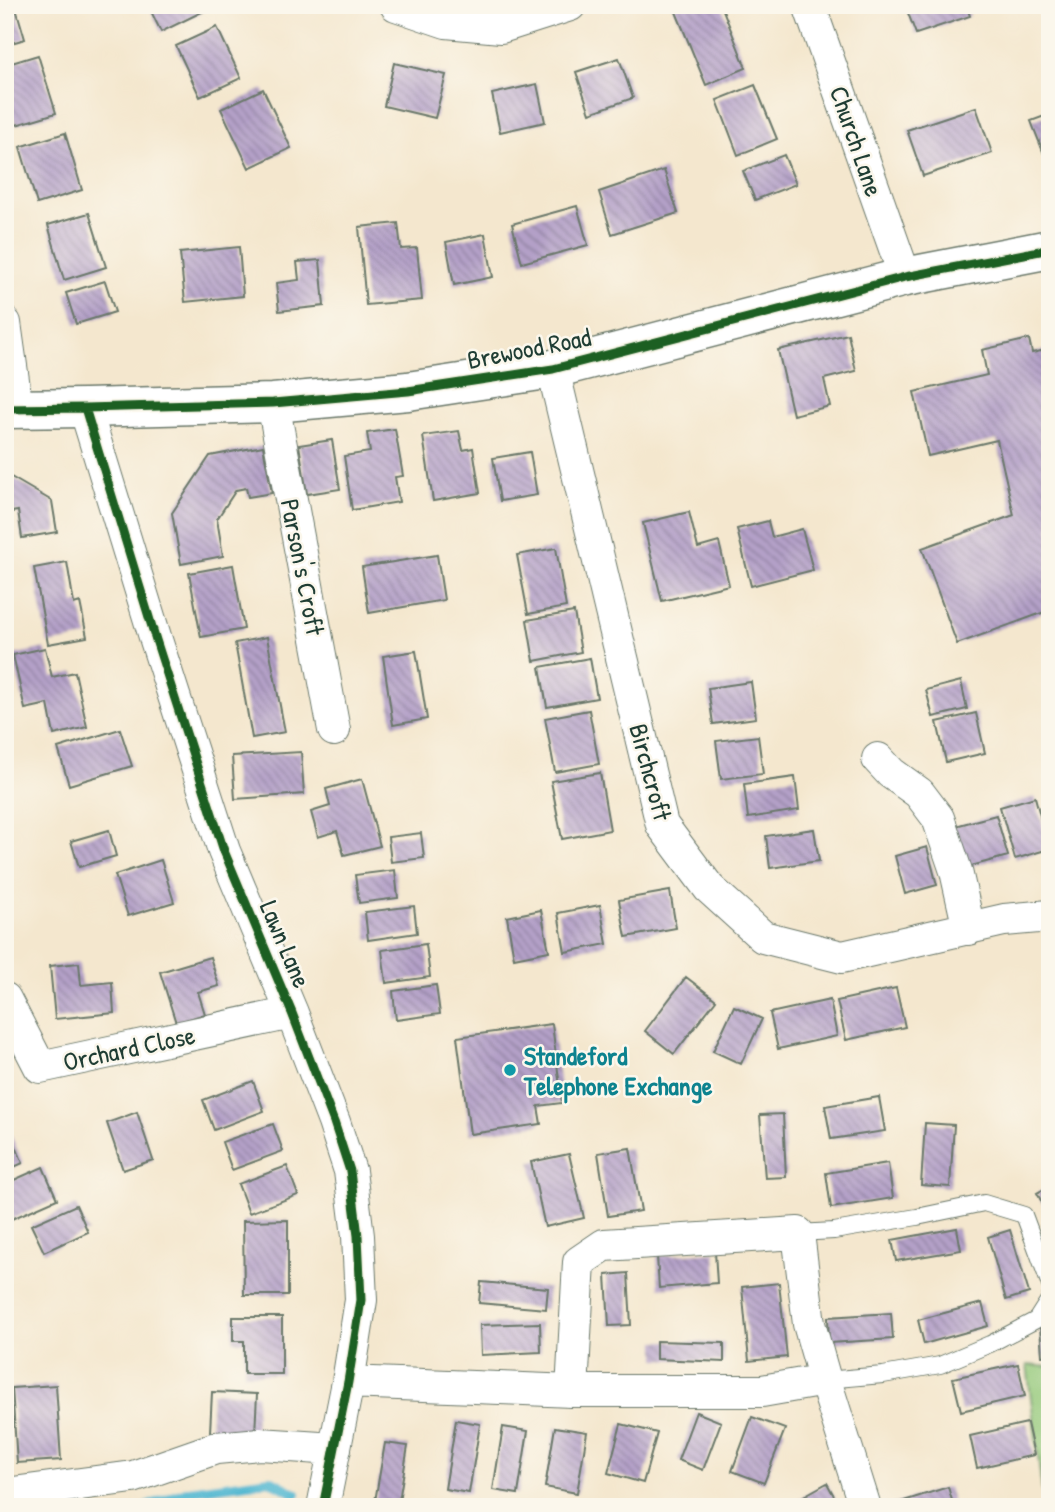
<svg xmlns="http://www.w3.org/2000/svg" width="1055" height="1512" viewBox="0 0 1055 1512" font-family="'Patrick Hand',sans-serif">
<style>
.grass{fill:#95c97b;stroke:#5a8358;stroke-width:2}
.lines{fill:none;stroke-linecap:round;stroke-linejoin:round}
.stream{stroke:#53b8d1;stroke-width:10}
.building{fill:url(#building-back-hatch)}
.lane-casing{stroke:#6a786a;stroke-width:18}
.street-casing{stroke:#6a786a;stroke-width:34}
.secondary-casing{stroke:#6a786a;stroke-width:41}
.lane{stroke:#fff;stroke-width:16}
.street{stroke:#fff;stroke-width:32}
.secondary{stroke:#fff;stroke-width:38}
.cycleway-casing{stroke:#fbf7ec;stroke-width:13}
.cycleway{stroke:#1b5e20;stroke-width:9}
.culture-dot{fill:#0f9aa8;stroke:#fbf7ec;stroke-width:2.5}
.labels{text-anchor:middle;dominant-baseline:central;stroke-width:5;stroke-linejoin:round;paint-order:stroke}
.street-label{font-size:26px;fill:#1f3d34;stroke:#fbf7ec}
.culture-label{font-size:26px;font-weight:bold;fill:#0d838f;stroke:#fbf7ec;text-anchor:start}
</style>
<defs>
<pattern id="building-back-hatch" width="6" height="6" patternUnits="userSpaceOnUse" patternTransform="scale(1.75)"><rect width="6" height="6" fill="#b4a0c8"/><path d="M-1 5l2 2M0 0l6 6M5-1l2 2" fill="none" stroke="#9284a3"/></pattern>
</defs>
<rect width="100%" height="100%" fill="#fbf7ec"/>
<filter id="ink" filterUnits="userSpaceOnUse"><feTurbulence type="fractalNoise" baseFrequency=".0143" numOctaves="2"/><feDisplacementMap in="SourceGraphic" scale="14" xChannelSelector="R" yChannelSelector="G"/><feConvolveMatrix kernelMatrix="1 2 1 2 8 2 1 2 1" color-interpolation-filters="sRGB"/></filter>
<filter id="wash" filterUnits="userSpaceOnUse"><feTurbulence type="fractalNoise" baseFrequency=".00686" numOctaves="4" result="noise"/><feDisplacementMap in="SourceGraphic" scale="28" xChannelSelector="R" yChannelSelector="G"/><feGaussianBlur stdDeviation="1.57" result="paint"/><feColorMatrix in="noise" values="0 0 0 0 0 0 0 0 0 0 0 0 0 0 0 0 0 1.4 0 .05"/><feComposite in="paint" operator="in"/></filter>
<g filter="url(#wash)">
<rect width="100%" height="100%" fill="#f4e7ce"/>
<path class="grass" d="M1027,1365L1050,1367V1507H1044Z"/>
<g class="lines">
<path class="stream" d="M147,1507L189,1491L270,1480L296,1494"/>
</g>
<g id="blocks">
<path class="building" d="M5,5H15L25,39L5,45Z
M148,5H216L161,32Z
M680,5H721L746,68L706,85L674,7Z
M905,5H966L970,16L916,34Z
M217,27L241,78L200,97L176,46Z
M38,55L56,113L16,125L5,91V65Z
M619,58L633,98L590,113L576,72Z
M394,63L446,75L435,118L384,106Z
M537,84L545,122L500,132L492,94Z
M755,85L777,139L738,155L717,100Z
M263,89L291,148L249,168L221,109Z
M976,107L992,153L923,176L907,130Z
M1050,114V163L1048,164L1031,121Z
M65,133L82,190L37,204L20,147Z
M784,155L796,184L755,200L743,171Z
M664,170L678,213L612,234L599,192Z
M577,206L588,245L522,263L512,224Z
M89,213L106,267L64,280L48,225Z
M398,223L401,249L417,248L422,300L366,305L359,227Z
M485,234L493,277L454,285L446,242Z
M239,247L243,296L185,302L180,253Z
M320,260L324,306L279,311L276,283L299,280L297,262Z
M105,281L115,312L76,324L66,293Z
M848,334L856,371L824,379L830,406L793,415L778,350Z
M1029,339L1032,353L1050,349V610L957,644L922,548L1014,515L997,440L928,456L914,392L987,375L982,350Z
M395,429L403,476L395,477L399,502L352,510L344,456L370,452L367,433Z
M459,431L463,450L473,448L480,493L433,501L423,436Z
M332,440L340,489L307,494L299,445Z
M263,446L272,493L248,497L246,488L236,490L217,519L223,556L181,564L172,513L210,456Z
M530,452L537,495L500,501L493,458Z
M11,477L52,501L57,532L22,538L18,511L5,513V478Z
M689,512L698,548L719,542L729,585L662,601L643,523Z
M768,521L772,537L802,529L813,570L751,586L737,529Z
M556,548L566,607L528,614L517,555Z
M437,555L444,600L369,613L362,567Z
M67,562L74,604L80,602L87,637L48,644L34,568Z
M233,565L244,629L201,637L189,573Z
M574,612L581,652L534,661L527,620Z
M267,637L285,732L252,738L235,643Z
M45,648L52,677L75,672L87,727L54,735L48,704L25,709L13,655Z
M416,651L427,719L393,725L383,656Z
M590,658L597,698L547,707L540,667Z
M961,681L967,709L933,717L926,690Z
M751,682L756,718L713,724L708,688Z
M589,710L599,764L555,772L545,718Z
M976,713L985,753L946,762L937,722Z
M120,729L132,766L69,785L58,748Z
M758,736L763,774L721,779L716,741Z
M301,752L304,794L235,799L232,756Z
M600,773L610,830L562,839L551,781Z
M795,777L799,810L748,818L744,784Z
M362,779L380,846L344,855L337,831L318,837L311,812L330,806L326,789Z
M1035,797L1049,849L1015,859L1000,807Z
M996,815L1008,856L964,868L952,827Z
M814,829L819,861L770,868L766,836Z
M109,830L116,856L79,867L71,841Z
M421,833L424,858L391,862L388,837Z
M927,847L937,885L905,894L895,856Z
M161,860L174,902L128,916L115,875Z
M395,870L398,898L359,903L355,875Z
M670,891L676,928L626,937L619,900Z
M600,905L607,944L565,952L558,913Z
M414,906L417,933L368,940L365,912Z
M541,910L549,951L514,958L507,917Z
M426,944L430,977L386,983L382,950Z
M210,957L219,986L198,992L205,1014L176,1023L160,972Z
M79,963L81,985L112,982L114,1013L55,1019L50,966Z
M686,977L716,1000L674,1054L645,1031Z
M436,985L440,1014L396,1020L393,991Z
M896,988L905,1027L846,1040L837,1001Z
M830,1000L837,1036L778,1049L770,1013Z
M734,1006L762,1019L741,1064L713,1051Z
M552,1024L562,1103L538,1106L541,1124L470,1134L457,1037Z
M253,1081L264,1111L214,1130L203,1100Z
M879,1097L885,1131L831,1139L825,1106Z
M137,1112L153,1160L123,1170L107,1123Z
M783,1114L786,1177L765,1178L760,1115Z
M5,1121L23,1163L5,1171Z
M925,1123L954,1125L950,1187L921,1185Z
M273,1124L283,1151L232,1170L222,1142Z
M630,1148L641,1211L608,1216L598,1153Z
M569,1154L584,1218L545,1227L531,1162Z
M888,1163L893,1198L831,1208L826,1173Z
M287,1166L298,1195L249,1213L238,1184Z
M43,1167L57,1199L5,1222V1184Z
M1050,1186V1218L1037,1193Z
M76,1205L88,1232L44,1252L31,1225Z
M288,1220V1295H244L243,1221Z
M957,1228L961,1250L896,1261L892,1240Z
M1010,1230L1029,1293L1006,1300L988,1237Z
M715,1252L717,1283L659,1288L657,1256Z
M628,1273L631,1325L609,1326L606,1275Z
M481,1282L548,1288L546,1309L479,1303Z
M779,1283L787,1357L749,1361L742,1287Z
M982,1303L988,1326L924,1344L918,1320Z
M891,1313L893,1339L829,1343L828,1317Z
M233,1317H282V1374H244V1341H233Z
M540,1323L541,1352L481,1355L480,1325Z
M1050,1325V1356H1042L1040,1326Z
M656,1341L724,1343V1362L656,1359Z
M1018,1364L1025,1396L961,1411L953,1378Z
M56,1385L61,1460L17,1463L12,1388Z
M212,1392L257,1394L255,1434L210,1432Z
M696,1412L721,1422L703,1470L678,1460Z
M752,1417L785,1429L764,1483L732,1471Z
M456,1420L480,1424L469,1493L445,1489Z
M1027,1423L1034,1455L977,1468L970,1436Z
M621,1424L657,1433L643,1483L608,1473Z
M503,1427L528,1431L518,1494L493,1490Z
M555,1427L587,1432L577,1493L545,1487Z
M385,1443L408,1446L398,1507H374Z
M827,1483L840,1507H784Z
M948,1487L954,1507H888V1506Z"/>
</g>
</g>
<g filter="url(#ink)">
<use href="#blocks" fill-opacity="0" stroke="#6a786a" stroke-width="2"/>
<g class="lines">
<defs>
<path id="lane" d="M798,1233L834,1231L917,1217L984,1203L1024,1215L1050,1285
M825,1380L883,1375L940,1365L990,1344L1036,1320L1050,1298"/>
<path id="street" d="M396,5L446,22L501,27L570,5
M809,5L905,277
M5,323L17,409
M553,369L662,825L709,888L763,937L842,957L1004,920L1050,916
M273,403L334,730
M85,408L156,640L224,851L292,1013L334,1122L350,1171L358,1236L361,1300L348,1382L323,1507
M878,759L891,773L919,793L938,818L956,871L969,929
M5,999L40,1067L292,1013
M825,1380L865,1507
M348,1382L572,1391H762L825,1380L809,1324L798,1233L604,1245L579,1262L572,1391
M5,1493H13L133,1477L216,1448L260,1444L335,1449"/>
<path id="secondary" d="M5,409L85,408L273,403L408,391L553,369L905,277L1050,249"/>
</defs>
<use href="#lane" class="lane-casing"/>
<use href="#street" class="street-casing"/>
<use href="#secondary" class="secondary-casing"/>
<use href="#lane" class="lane"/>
<use href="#street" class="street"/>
<use href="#secondary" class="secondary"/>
<defs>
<path id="cycleway" d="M85,408L156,640L224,851L292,1013L334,1122L350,1171L358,1236L361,1300L348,1382L323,1507
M5,409L85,408L273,403L408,391L553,369L905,277L1050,249"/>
</defs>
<use href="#cycleway" class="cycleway-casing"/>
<use href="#cycleway" class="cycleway"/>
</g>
</g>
<circle class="culture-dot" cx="510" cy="1070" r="7"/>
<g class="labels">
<g class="street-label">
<text transform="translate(857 141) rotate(71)">Church Lane</text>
<text transform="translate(529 348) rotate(-11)">Brewood Road</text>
<text transform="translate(303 567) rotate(79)">Parson's Croft</text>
<text transform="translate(651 772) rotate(75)">Birchcroft</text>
<text transform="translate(286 944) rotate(67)">Lawn Lane</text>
<text transform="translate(129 1048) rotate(-12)">Orchard Close</text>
</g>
<g class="culture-label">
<text x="524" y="1055">Standeford<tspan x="524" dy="30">Telephone Exchange</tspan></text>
</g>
</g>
<rect width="1055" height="1512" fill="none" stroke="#fbf7ec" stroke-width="28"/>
</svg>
